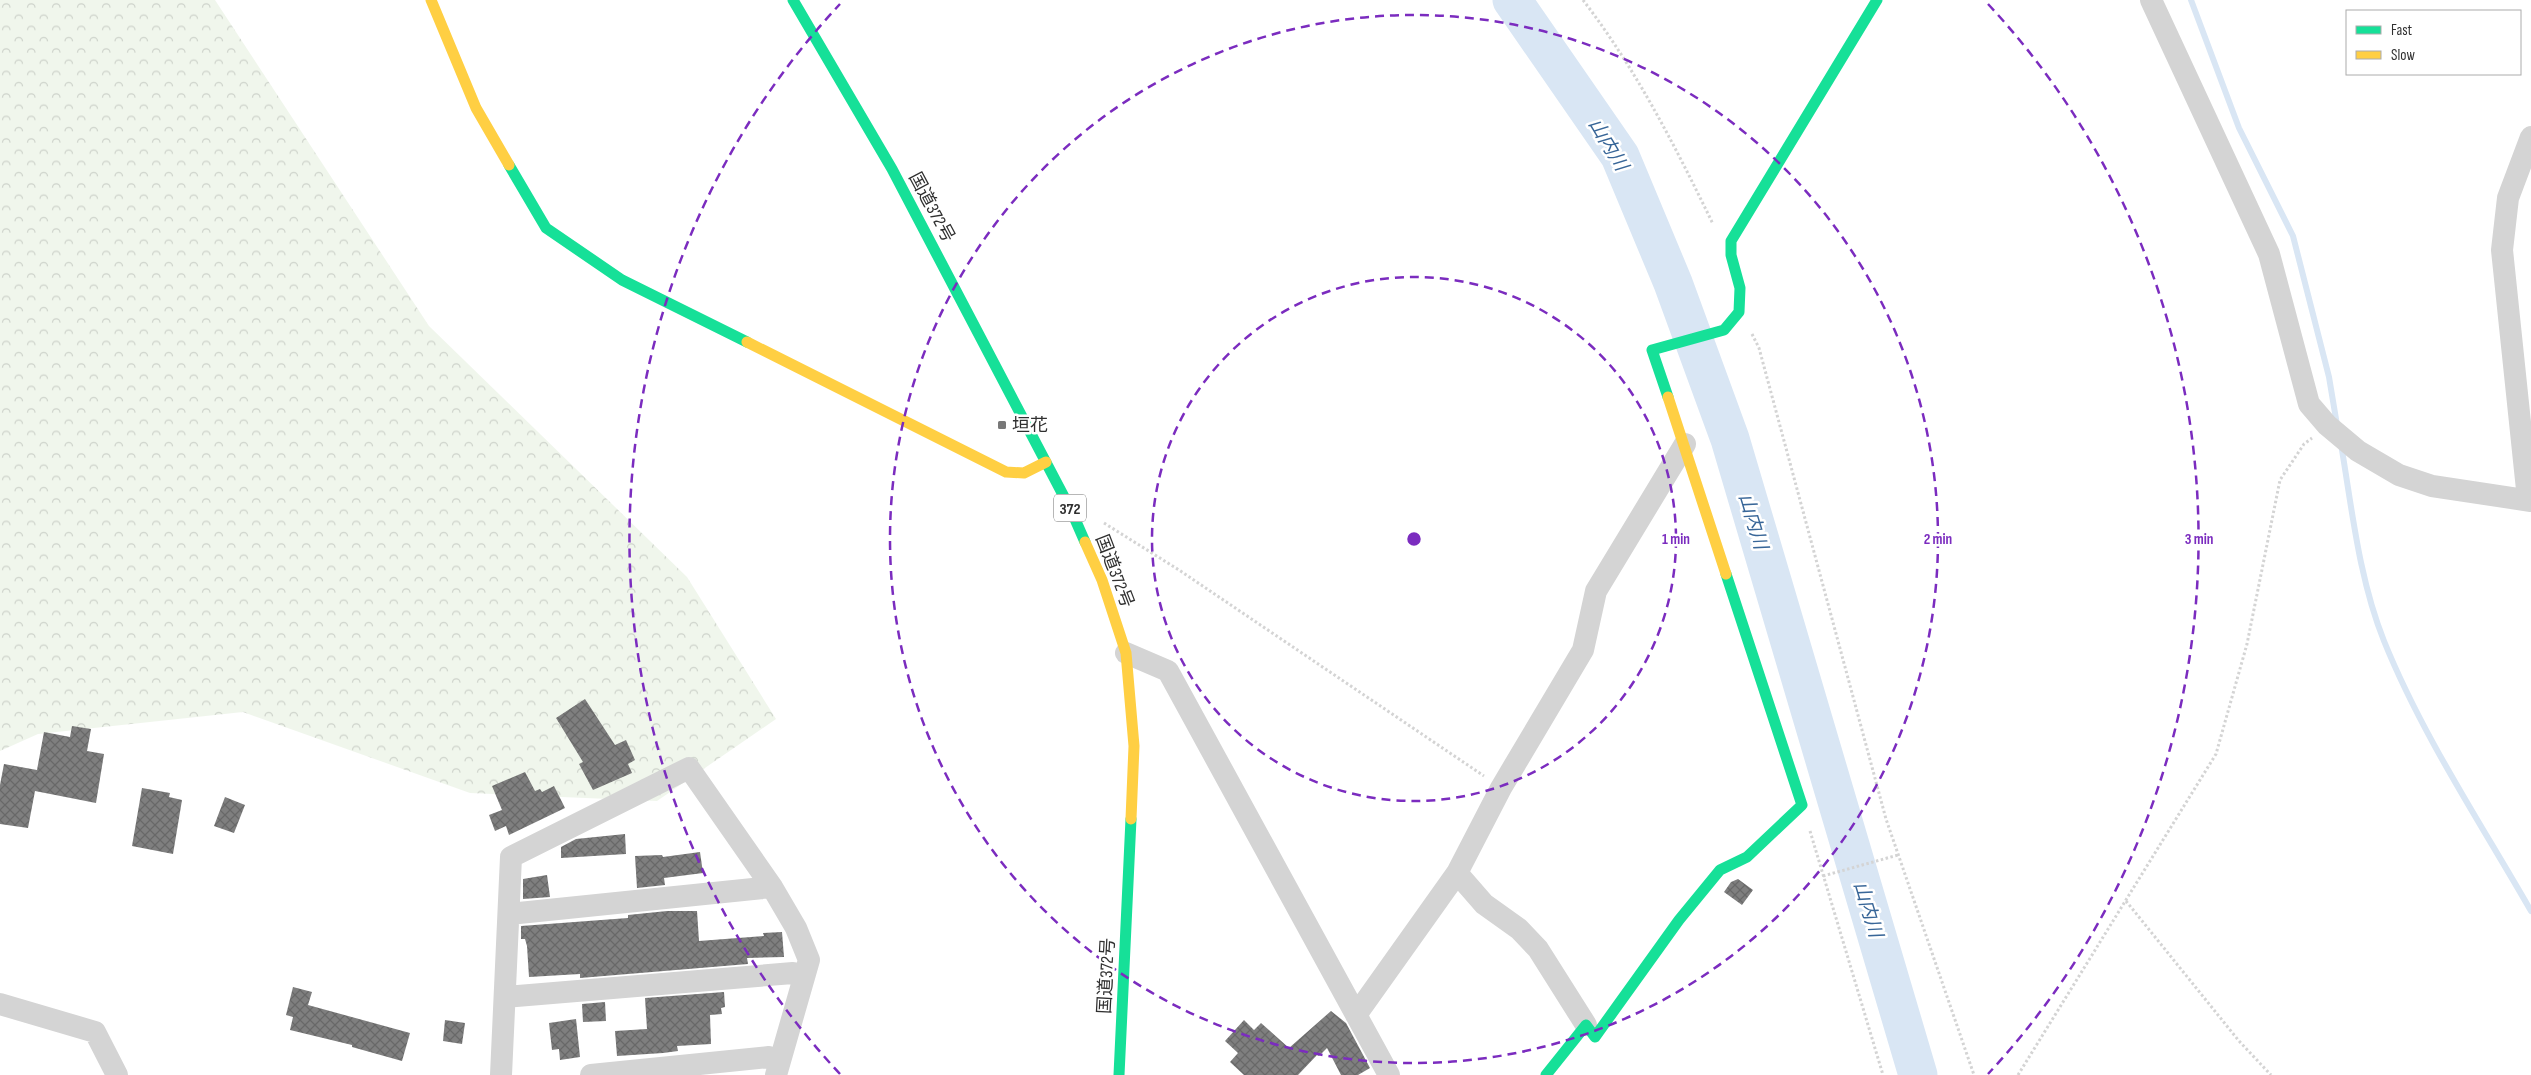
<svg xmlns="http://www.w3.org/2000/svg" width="2531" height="1075" font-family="'Sofia Sans Condensed','Noto Sans JP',sans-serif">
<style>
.forest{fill:url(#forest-crowns)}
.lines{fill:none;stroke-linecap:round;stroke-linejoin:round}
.stream{stroke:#d9e6f4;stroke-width:6}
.river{stroke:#d9e6f4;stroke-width:39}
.building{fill:url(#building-cross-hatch)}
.path{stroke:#d4d4d4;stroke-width:3;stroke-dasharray:2.5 2.5;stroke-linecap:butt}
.street{stroke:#d4d4d4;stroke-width:22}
.fast{stroke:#16e098;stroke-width:11}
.slow{stroke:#ffcf43;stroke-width:11}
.ring{fill:none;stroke:#7b2cbf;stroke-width:2.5;stroke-dasharray:9 6}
.poi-dot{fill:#787878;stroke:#fff;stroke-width:2}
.labels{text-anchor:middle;stroke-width:5;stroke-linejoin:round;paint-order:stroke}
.shield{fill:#fff;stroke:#6e6e6e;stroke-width:1}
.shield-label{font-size:16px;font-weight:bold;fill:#303030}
.street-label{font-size:18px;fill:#303030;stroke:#fff}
.poi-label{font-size:18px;fill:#303030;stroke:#fff;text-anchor:start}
.water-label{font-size:19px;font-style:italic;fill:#386698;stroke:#fff}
.centre{fill:#7b2cbf;stroke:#fff;stroke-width:2.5}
.ring-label{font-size:15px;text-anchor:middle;font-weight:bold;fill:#7b2cbf;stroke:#fff;stroke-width:5;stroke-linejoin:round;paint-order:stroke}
</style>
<defs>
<pattern id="forest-crowns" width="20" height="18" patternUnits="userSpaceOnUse" patternTransform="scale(1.25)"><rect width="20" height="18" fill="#f0f6ec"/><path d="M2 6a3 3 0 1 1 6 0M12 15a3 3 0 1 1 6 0" fill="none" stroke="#ced3cb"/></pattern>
<pattern id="building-cross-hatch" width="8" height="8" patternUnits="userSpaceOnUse" patternTransform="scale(1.25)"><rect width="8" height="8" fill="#7f7f7f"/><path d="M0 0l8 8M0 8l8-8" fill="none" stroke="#686868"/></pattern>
</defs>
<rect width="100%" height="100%" fill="#fff"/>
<path class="forest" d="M0,0H215L429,326L687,577L776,719L657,801L470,793L243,712L38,734L0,751Z"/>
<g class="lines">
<path class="stream" d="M2191,0L2239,128L2293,236L2329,377L2337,425
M2341,444C2352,509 2359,579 2384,641C2422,735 2480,822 2531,911"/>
<path class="river" d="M1512,0L1620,156L1673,283L1730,439L1918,1075"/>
</g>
<path class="building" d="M585,699L615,745L626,740L635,760L628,764L632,773L593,790L579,764L583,762L556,718Z
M72,726L91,729L87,751L104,754L96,803L35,791L28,828L0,824V785L4,764L37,770L44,732L70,737Z
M525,772L535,791L540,789L542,792L554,786L565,808L509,835L506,826L495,831L489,815L502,810L492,786Z
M142,788L170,793L169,797L182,800L173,854L132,846Z
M225,797L245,805L234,833L214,826Z
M625,834L626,854L561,858V847L576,839Z
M700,852L703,873L664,878L665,885L637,888L635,856L662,855L663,857Z
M547,875L550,897L523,899V879Z
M1738,879L1753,890L1742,905L1724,892L1731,882Z
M667,911H697L699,941L764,936L763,933L782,932L784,957L747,958L748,964L580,978V974L529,977L527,946L525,939H521V926L628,918V915Z
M293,987L312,992L308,1005L410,1033L402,1061L352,1047V1045L290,1030L293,1017L286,1015Z
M724,992L725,1007L721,1008L722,1014L710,1015L711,1044L677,1046L678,1051L663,1053L617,1056L615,1031L647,1029L645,998Z
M605,1002L606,1021L583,1022L582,1004Z
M1331,1011L1346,1023L1370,1068L1358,1075H1341L1327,1048L1319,1056L1317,1055L1298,1075H1244L1230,1062L1238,1053L1225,1041L1244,1020L1254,1030L1261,1023L1289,1048Z
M576,1019L580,1057L560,1060L559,1049L552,1050L549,1023Z
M445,1020L465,1023L462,1044L443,1041Z"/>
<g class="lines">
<path class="path" d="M1583,0C1636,69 1675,146 1713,224
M1752,334L1759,348L1886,819L1974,1075
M1104,523L1179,570L1484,776
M1810,831L1883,1075
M1823,876L1898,855
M2126,901L2239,1041L2271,1075
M2018,1075L2216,754L2247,644L2280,480L2304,444L2312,438"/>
<path class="street" d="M2151,0L2269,254L2309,404L2327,425L2358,451L2399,475L2432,486L2531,501
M2528,499L2502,250L2508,198L2531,137
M1126,653L1168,671L1389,1075
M1457,873L1484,904L1519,929L1538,949L1586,1025
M509,914L772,887
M505,997L793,973L804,975
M0,1004L95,1032L117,1075
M1356,1015L1457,873L1501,788L1583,650L1596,591L1685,444
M501,1075L511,857L689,768L772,887L796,928L809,960L776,1075
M591,1075L769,1057L780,1061"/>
<path class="fast" d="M793,0L892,169L1071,510L1085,542
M509,165L546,228L622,280L747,342
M1668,397L1652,350L1724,330L1739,312L1740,288L1731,255V241L1877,0
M1119,1075L1131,819
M1546,1075L1586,1025L1595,1037L1679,920L1720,870L1747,857L1802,805L1726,574"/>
<path class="slow" d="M431,0L476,108L509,165
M747,342L1006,472L1024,473L1046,462
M1668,397L1726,574
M1085,542L1102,580L1126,653L1134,746L1131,819"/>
</g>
<g class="ring">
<circle cx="1414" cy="539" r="262"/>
<circle cx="1414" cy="539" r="524"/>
<path d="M840 1074A785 785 0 0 1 840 4M1988 4A785 785 0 0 1 1988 1074"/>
</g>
<rect class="poi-dot" x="997" y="420" width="10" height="10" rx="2.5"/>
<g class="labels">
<rect class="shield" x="1054" y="494.5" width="32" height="27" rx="4"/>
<g class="shield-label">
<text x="1070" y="514">372</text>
</g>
<g class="street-label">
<text transform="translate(932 207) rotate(62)" y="6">国道372号</text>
<text transform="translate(1115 571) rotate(69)" y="6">国道372号</text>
<text transform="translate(1106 976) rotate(-87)" y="6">国道372号</text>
</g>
<g class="poi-label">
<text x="1012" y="431">垣花</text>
</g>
<g class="water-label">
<text transform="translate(1609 144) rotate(59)" y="7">山内川</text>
<text transform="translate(1754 521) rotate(73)" y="7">山内川</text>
<text transform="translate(1869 909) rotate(73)" y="7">山内川</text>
</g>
</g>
<circle cx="1414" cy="539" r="8" class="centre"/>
<g class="ring-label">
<text x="1676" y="544">1 min</text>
<text x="1938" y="544">2 min</text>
<text x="2199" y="544">3 min</text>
</g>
<rect x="2346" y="10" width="175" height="65" fill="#ffffff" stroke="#acacac"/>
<rect x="2356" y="26" width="25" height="8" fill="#16e098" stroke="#acacac"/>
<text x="2391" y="35" font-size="15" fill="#303030">Fast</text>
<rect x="2356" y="51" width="25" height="8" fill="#ffcf43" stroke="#acacac"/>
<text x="2391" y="60" font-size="15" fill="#303030">Slow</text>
</svg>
